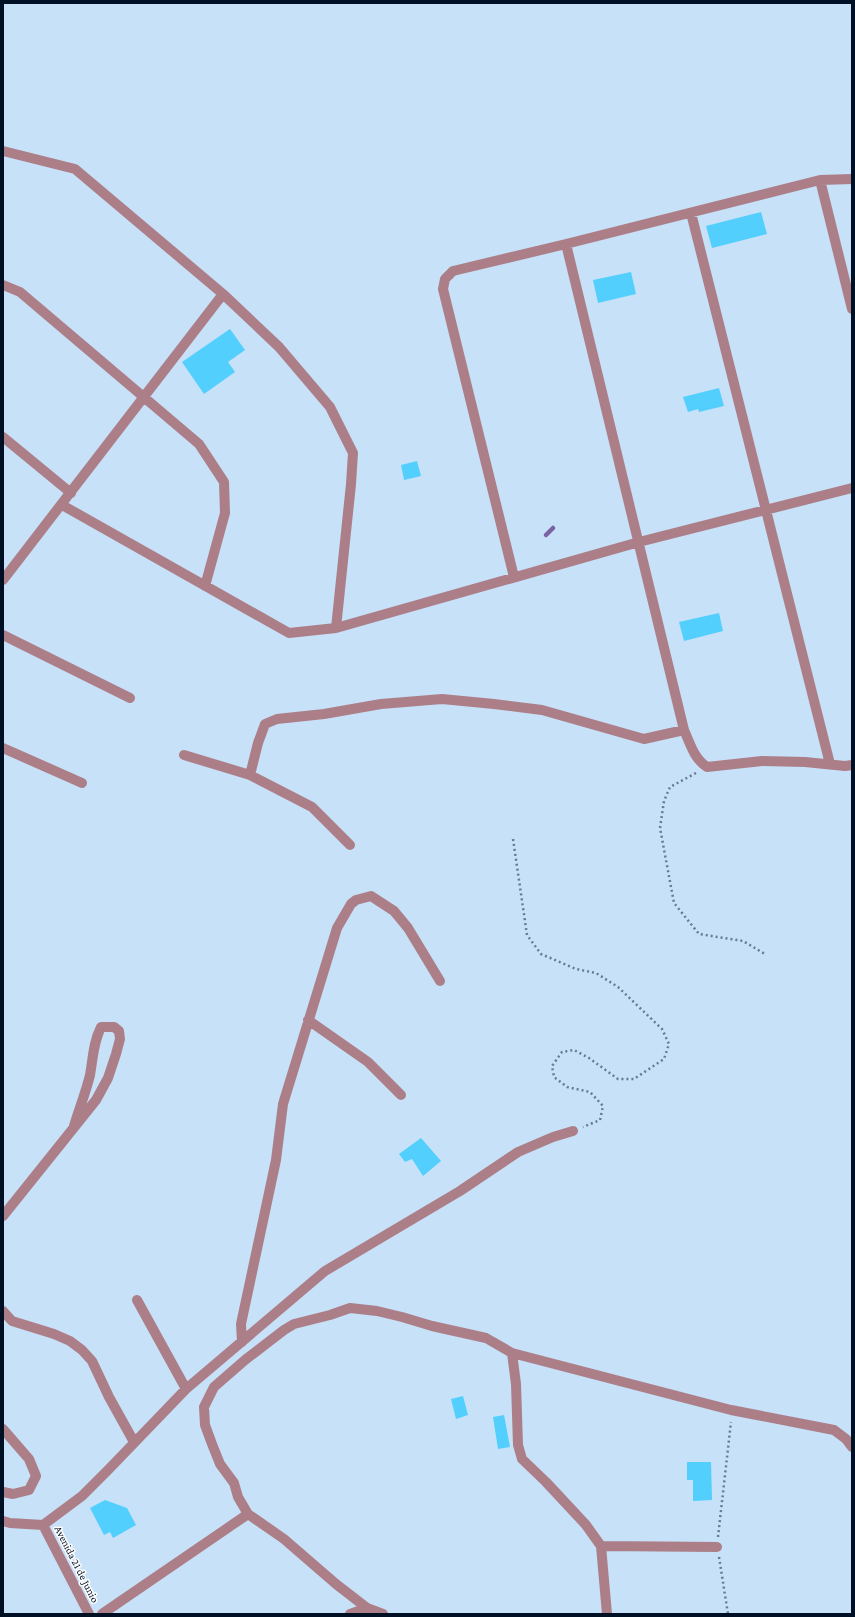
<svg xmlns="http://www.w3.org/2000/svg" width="855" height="1617" font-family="'Crimson Pro',serif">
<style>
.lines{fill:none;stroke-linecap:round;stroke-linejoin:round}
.stream{stroke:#7a63a3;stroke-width:4.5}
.building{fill:#52cffc}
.path{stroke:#667b91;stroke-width:2.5;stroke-dasharray:2 3;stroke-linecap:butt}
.minor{stroke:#ac7f88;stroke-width:10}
.labels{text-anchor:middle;stroke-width:3;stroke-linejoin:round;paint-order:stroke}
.street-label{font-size:11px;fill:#001024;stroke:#fefefe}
</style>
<rect width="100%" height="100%" fill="#c7e1f8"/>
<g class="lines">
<path class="stream" d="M546,535L553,528"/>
</g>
<path class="building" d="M761,212L767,234L712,248L706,226Z
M631,272L636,294L598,303L593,280Z
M230,329L245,350L228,362L235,372L204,394L182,362Z
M719,388L724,406L699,412L698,409L688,412L683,397Z
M417,461L421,476L404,480L401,465Z
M719,613L723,631L684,641L679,622Z
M421,1138L441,1161L423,1176L412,1159L405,1162L399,1154Z
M463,1396L468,1415L456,1419L451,1399Z
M504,1415L510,1447L498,1449L493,1417Z
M687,1462H711L712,1500L693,1501V1480H687Z
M105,1500L127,1508L136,1525L113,1538L110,1532L104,1535L90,1508Z"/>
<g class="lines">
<path class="path" d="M696,773L670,787L664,801L660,828L674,903L699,934L743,941L765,954
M513,839L527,935L541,954L576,969L596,973L618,987L662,1029L669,1044L664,1059L634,1079H618L589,1058L574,1050L562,1052L552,1066L554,1077L567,1087L590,1092L603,1106L600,1120L583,1127
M718,1537L731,1422
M719,1557L728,1614"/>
<path class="minor" d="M3,151L75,169L223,294L279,347L330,407L353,453L351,484L336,628
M820,180L852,309
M691,213L830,764
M566,244L684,730C690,743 694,759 707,767L762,761L805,762L845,766L852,765
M3,285L20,292L199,444L224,482L225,513L205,586
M3,437L71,493
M62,505L289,633L336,628L639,542L852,488
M514,577L443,289L445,279L453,271L566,244L820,180L852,179
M3,580L223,294
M3,635L130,698
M3,748L82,783
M184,755L250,775L312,807L350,845
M250,775L258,743L265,724L277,719L324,714L381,704L442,699L494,704L542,710L644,739L684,730
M308,1020L368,1062L401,1095
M3,1216L96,1100L108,1078L116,1054L120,1039L119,1031L114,1027H101C93,1043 93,1059 90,1075C86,1092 79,1109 74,1126
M137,1300L186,1389
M3,1311L12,1321L54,1334L70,1341L82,1350L92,1361L109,1397L134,1442
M242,1342L241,1324L276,1160L283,1104L337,928L351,904L356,900L371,896L394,911L408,928L440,981
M512,1353L516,1384L518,1445L522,1459L546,1482L586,1525L601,1546L607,1614
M3,1429L29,1459L36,1476L29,1490L13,1494L3,1492
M3,1521L10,1523L43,1525
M43,1525L82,1496L109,1469L186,1389L325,1271L460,1191L518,1152L553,1137L573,1131
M43,1525L89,1614
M601,1546L717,1547
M102,1614L248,1514
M350,1614L367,1608
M383,1614L367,1608L336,1584L284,1539L248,1514L238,1497L234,1483L220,1464L212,1444L205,1425L204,1407L214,1387L245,1360L284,1330L294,1324L330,1315L350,1308L377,1311L402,1317L432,1326L486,1338L512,1353L731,1410L834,1430L846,1439L852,1447"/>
</g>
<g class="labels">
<g class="street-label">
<text transform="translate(77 1564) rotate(63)" y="4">Avenida 21 de Junio</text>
</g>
</g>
<rect width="855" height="1617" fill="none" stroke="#001024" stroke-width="8"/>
</svg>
